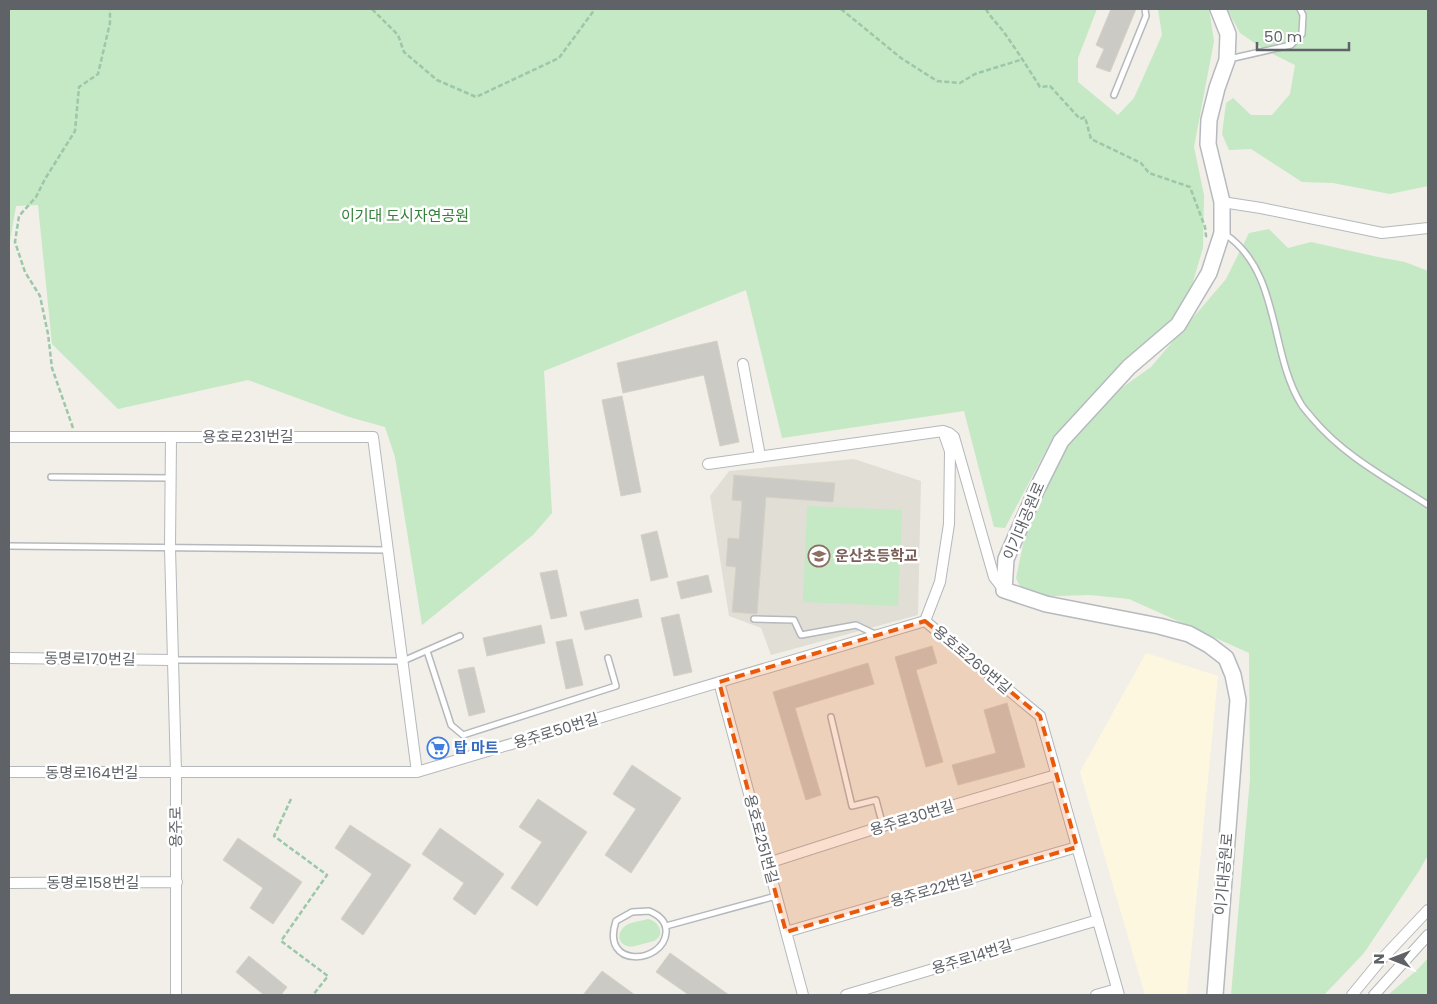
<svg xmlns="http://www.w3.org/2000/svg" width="1437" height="1004" font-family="Poppins,'Noto Sans KR',sans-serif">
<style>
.commercial{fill:#fef7e0}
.education{fill:#e1ded6}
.green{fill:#c5e8c5}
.building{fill:#cccac5;stroke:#d6d1c6}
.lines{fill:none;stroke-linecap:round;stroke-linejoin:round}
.lane-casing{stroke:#b5b8bc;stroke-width:8}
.street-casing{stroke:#b5b8bc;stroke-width:12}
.secondary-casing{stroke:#b6babf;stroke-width:18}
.path{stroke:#9cc7a9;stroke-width:2.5;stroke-dasharray:5 2.5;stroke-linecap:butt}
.lane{stroke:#fff;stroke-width:5}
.street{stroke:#fff;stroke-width:10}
.secondary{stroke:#fff;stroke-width:15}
.marked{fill:#e8590c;fill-opacity:0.2;stroke:#e8590c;stroke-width:4;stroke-dasharray:10 6;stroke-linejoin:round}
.labels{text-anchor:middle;stroke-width:5;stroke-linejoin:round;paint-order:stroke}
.park-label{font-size:15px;fill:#348238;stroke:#fff}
.street-label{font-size:15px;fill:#5f6368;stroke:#fff}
.education-label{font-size:15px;font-weight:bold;fill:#785e54;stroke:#fff;text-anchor:start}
.shop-label{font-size:15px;font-weight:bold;fill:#366cbe;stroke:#fff;text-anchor:start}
</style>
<rect width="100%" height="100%" fill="#f1efe8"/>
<path class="commercial" d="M1146,653L1218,676L1187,995H1145L1080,772Z"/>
<path class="education" d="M854,459L921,481L918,615L771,655L761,628L729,616L710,496L729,471Z"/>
<path class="green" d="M9,9H1097L1078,58V82L1118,115L1134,98L1162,35L1158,9H1209L1214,41L1194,147L1204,195L1203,248L1189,295L1173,322L1102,388L1053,437L1005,528L994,527L964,411L782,438L746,290L544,371L552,513L533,535L422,625L395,457L385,427L349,417L248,380L118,409L52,344L38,205L16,206L9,247Z
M1227,9H1428V186L1390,194L1333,183L1302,182L1251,149L1229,150L1222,134L1226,103L1233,98L1251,115H1272L1290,94L1295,65L1265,50L1240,33Z
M1269,229L1288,248L1311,242L1378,257L1405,262L1428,271V855L1419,871L1364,953L1324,995H1231L1250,779L1249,653L1129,599L1090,595L1025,597L1016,578L1024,540L1068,441L1120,389L1151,367L1226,279L1249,233Z
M807,506L902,510L898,606L803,602Z
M648,919C659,921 666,935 654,941C648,943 641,944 635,946C623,949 614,938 623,928C628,922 641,921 648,919Z
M1428,958V995H1388L1418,969Z"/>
<path class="building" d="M1111,9H1136L1110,72L1096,67L1104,49L1096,45Z
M717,341L739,442L720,446L704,375L623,393L617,363Z
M622,396L641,492L621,496L602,400Z
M734,475L835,483L833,502L766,497L757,614L732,612L736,567L726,566L728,538L739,539L742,501L732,500Z
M657,531L668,577L651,581L641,535Z
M557,570L567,616L551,619L540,573Z
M708,575L712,592L681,599L677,582Z
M638,599L642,617L585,630L580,612Z
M679,614L692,672L674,676L661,618Z
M541,625L545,643L487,656L483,638Z
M572,639L583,685L566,689L556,642Z
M932,646L937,663L916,670L943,762L926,767L895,657Z
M868,663L874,684L795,708L821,795L806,800L773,692Z
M474,667L485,712L469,716L458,670Z
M1007,703L1025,767L958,785L952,765L996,753L984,710Z
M632,765L681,798L631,873L605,855L636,809L613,794Z
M538,799L587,832L537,906L511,888L542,842L519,827Z
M350,825L411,865L363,935L341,919L372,874L335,848Z
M440,828L504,874L475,915L453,899L464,883L422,854Z
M238,838L302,882L273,924L250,908L263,888L223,860Z
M670,953L729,995H689L656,972Z
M249,956L287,987L281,995H264L236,972Z
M602,971L635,995H583Z"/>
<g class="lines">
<g class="lane-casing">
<path id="lane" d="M1229,59L1291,45L1302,34L1303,15L1300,9
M1114,95L1146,16L1145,9
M1225,234C1281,272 1269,352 1301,404C1304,409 1309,414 1313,419C1344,456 1388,479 1428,505
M51,477L170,478
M9,546L388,550
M754,619L794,620L801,635L856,625L877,635
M427,651L451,725L463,735L616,686L608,658
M172,660L403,661L460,636
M831,717L852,806L876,800L883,826
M649,911C659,915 667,921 666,933C663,964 600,969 616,921L632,912Z
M666,926L776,896"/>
</g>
<g class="street-casing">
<path id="street" d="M1222,202L1261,208L1382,233L1428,228
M743,364L760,456
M943,431L949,433L954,437L994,577L1004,590
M9,437H373L417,772
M171,437L170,548L176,773V995
M708,464L943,431L950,451L949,524L940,582L925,621
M925,621L1040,716L1119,995
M9,658L172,660
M719,682L803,995
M9,772H417L925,621
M768,863L883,826L1056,775
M9,883L177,882
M786,932L1077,847
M846,995L1098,920
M1096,995L1117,989
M1352,995L1380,961L1428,910
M1374,995L1428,935"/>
</g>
<g class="secondary-casing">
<path id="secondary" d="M1215,995L1238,700L1233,675L1226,658L1209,645L1189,634L1159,626L1046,604L1004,590L1006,559L1036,491L1061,441L1129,367L1178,325L1209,273L1222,233V202L1208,144L1209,120L1217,88L1227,60L1228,34L1218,9"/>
</g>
<path class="path" d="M372,9L398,35L404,52L437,80L476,97L559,58L595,9
M841,9L901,58L937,81L960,83L975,74L1020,60H1023
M986,9C990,17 997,23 1003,31C1016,49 1028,68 1040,87L1050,86L1080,119L1085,117L1091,139L1141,163L1149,173L1190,187L1205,227L1206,236L1208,237
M73,428L52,368L48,334L40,296L25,272L15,242L19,216L36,197L45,179L75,131L79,87L98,74L110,23V9
M291,799L274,836L327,875L281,941L328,976L313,995"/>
<use href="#lane" class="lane"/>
<use href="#street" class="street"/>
<use href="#secondary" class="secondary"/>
</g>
<path class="marked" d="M925,621L1040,716L1077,847L786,932L719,682Z"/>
<defs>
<g id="school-ring" transform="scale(1.125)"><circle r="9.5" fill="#fff" stroke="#8d6e63" stroke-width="1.5"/><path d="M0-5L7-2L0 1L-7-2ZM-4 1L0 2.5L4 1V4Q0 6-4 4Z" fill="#8d6e63"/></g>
<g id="supermarket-ring" transform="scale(1.125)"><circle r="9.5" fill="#fff" stroke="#3f7fe0" stroke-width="1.5"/><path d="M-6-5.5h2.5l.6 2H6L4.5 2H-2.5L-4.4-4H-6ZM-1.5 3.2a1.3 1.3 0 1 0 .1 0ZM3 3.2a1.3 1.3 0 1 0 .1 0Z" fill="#3f7fe0"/></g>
</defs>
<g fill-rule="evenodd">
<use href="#school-ring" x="819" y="556"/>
<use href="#supermarket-ring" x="438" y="748"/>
</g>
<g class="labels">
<g class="park-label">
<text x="405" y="221">이기대 도시자연공원</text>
</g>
<g class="street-label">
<text x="248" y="442">용호로231번길</text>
<text transform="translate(1024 521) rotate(-67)" y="5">이기대공원로</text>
<text transform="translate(90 659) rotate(1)" y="5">동명로170번길</text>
<text transform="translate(972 660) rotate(40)" y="5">용호로269번길</text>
<text transform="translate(556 731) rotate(-17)" y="5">용주로50번길</text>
<text x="92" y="778">동명로164번길</text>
<text transform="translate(912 818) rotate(-17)" y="5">용주로30번길</text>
<text transform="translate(176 827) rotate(-91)" y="5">용주로</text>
<text transform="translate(761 839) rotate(75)" y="5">용호로251번길</text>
<text transform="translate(1224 874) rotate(-85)" y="5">이기대공원로</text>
<text x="93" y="888">동명로158번길</text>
<text transform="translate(932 890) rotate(-16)" y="5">용주로22번길</text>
<text transform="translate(972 957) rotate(-17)" y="5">용주로14번길</text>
</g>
<g class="education-label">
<text x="835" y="561">운산초등학교</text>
</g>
<g class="shop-label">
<text x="454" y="753">탑 마트</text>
</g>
</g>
<rect width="1437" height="1004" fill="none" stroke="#5f6368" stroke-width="20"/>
<g transform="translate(1392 959) rotate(270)" stroke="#ffffff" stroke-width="4" paint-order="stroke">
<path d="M0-4L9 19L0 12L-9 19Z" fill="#5f6368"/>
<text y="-8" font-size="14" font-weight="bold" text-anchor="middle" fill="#5f6368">N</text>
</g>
<path d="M1257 42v8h92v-8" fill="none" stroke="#5f6368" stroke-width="2.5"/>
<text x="1264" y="42" font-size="15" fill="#5f6368" stroke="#ffffff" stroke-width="4" paint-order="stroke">50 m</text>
</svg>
